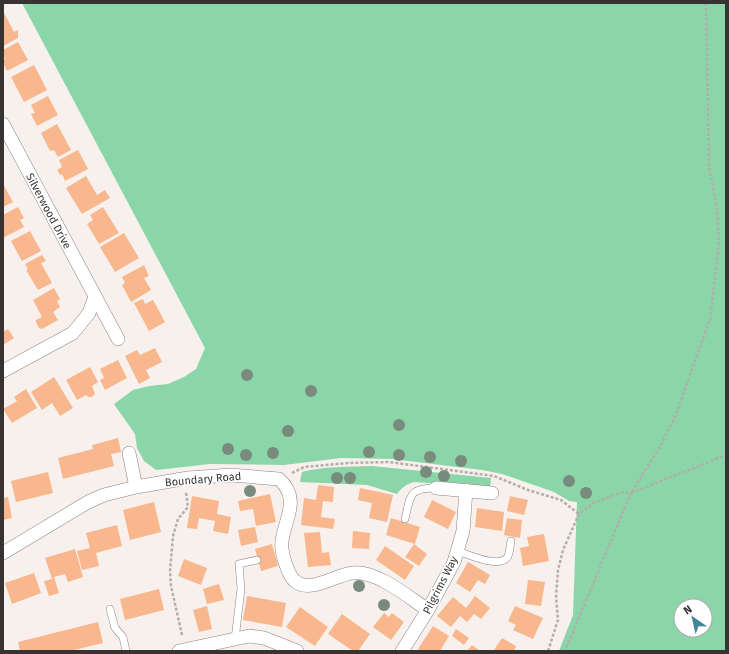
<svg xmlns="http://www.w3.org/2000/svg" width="729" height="654" font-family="'Fira Sans',sans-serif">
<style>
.green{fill:#8ad6a8;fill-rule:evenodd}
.building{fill:#f8b78d}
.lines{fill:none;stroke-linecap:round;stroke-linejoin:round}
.service-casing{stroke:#8a8481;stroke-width:8}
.minor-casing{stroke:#8a8481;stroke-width:14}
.path{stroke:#b4aeab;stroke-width:2.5;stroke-dasharray:3 2;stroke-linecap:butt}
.service{stroke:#fff;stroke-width:7}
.minor{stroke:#fff;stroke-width:13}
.tree{fill:#788b7d}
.labels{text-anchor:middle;stroke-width:3;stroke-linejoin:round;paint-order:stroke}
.street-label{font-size:11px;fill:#363332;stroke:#fff}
</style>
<rect width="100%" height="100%" fill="#f7f0ec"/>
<path class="green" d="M22,3H726V651H559L573,615L577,502L569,501L554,492L502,474L482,470L392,459L341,458L284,465L210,464L156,470L144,461L137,448L135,434L114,404L133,390L149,386L168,384L184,377L196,369L205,348ZM681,606H705V630H681Z
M372,466L491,478L490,487L414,482C407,484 402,487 397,494L367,485L300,482L302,472C324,466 348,467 372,466Z"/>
<path class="building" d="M3,11L14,32L18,30V38L3,46Z
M18,42L28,60L7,71L3,63V60L5,59L3,54V50Z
M34,65L47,90L24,102L11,77Z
M48,96L58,115L37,126L31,114L35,113L31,105Z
M57,124L71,150L58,157L54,150L50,151L41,133Z
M78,150L88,169L65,181L62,174L60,175L57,170L62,167L59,160Z
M86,176L97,195L105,190L110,198L82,214L66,188Z
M3,184L13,202L3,207Z
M18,207L24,218L20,220L24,227L3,238V215Z
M103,207L119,233L99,244L87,224L93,220L90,215Z
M30,231L41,251L22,261L11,241Z
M124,233L139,258L115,272L100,247Z
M42,255L46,261L41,263L52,283L38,290L26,270L28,269L25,264Z
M144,265L149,276L144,278L151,290L131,302L122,285L125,283L122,277Z
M54,288L60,299L57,301L60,307L53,312L58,320L42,329L39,328L36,322V320L42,317L33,300Z
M143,299L145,304L153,300L165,322L149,331L134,303Z
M8,329L14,338L3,345V332Z
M155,348L162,362L146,370L150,378L139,384L125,356L137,350L140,355Z
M118,360L127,378L105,390L100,380L104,378L100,369Z
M90,367L98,382L92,386L95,394L92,397H88L86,395L77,400L66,380Z
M54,377L73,408L60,416L52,403L42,410L31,392Z
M26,389L37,408L12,423L3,409L17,401L14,397Z
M118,438L121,452L111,454L114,466L63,479L58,458L93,449L92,445Z
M48,472L53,493L16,502L11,481Z
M318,485L334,487L333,502L323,501L321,517L335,519L333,529L301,525L304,498L316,500Z
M360,488L393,495L387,522L369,518L372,503L358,500Z
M270,494L276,522L256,526L253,509L240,511L238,501Z
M192,496L219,501L217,514L231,517L228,534L213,531L215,521L199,518L197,529L187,528Z
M510,496L528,500L524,515L507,511Z
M8,497L12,518L3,520V498Z
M432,500L456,512L448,529L424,517Z
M154,502L161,532L130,540L123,510Z
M477,508L504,512L502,531L475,527Z
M391,518L420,527L415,544L386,535Z
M507,518L522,520L520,538L504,535Z
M117,525L122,546L96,553L99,566L82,570L77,551L90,548L86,533Z
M255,527L258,542L241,546L238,530Z
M353,531L370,533L369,549L352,548Z
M320,532L322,553L329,552L331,565L308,567L304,533Z
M544,534L549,561L523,566L520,548L529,546L527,537Z
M272,544L278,566L261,571L255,549Z
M414,544L427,554L419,566L405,557Z
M385,546L414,566L405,580L376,560Z
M75,549L83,577L68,582L65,574L54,577L59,593L49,596L44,581L52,579L45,558Z
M184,559L207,568L201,585L178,576Z
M468,562L490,575L485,584L478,580L470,592L456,583Z
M34,573L41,593L12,604L5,583Z
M528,580L545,582L541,606L525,604Z
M219,584L224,600L207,604L203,589Z
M159,589L164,610L125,620L120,599Z
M247,596L286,603L282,627L243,620Z
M475,596L490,608L481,619L474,614L467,622L460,616L451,627L437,616L453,597L466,608Z
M207,606L212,629L199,632L193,610Z
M515,606L543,618L533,639L513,630L516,625L508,621Z
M300,607L328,627L315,646L286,627Z
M384,613L389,617L392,613L404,622L391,640L373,627Z
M342,614L370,634L358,651H353L328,634Z
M98,622L103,643L70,651H20L18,642Z
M433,626L449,636L440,651H420L418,649Z
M456,629L469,638L464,645L452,636Z
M502,638L516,646L514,651L494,650Z
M472,645L480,651H467Z"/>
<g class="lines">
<g class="service-casing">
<path id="service" d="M405,519C411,495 408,488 436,488
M457,551C468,554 501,570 508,556C510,552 510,545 511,541
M110,609L115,628L123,637L126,651
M235,639L241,589L239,564L257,560"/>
</g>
<g class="minor-casing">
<path id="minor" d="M3,124L118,339
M3,371L73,333L89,313L95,297
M129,453L136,487
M436,488L492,493
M3,553L88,502L104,495L136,487L188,478L231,475L279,479C301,499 285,518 282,541C281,549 283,557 286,565C288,570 290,577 295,581C310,594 335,575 352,573C377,570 408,597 428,610
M179,651L249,636L264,638L297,651
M402,651L428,610L454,562L463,531L466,490"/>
</g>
<path class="path" d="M706,3L709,167L717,208L719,243L710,319L675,417L661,445L631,493L726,455
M292,473L304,467L348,463L389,462L494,476L528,490L561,500L579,514
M182,635L171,586L170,571L173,536L178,519L188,507L186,492
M548,651L558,620L556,597L558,570L563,550L579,514L593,503L623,492L631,493L565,651"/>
<use href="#service" class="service"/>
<use href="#minor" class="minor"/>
</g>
<g class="tree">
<circle cx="247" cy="375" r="6"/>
<circle cx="311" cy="391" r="6"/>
<circle cx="399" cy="425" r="6"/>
<circle cx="288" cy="431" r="6"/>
<circle cx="228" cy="449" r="6"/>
<circle cx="369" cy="452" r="6"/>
<circle cx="273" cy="453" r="6"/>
<circle cx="246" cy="455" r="6"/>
<circle cx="399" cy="455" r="6"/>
<circle cx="430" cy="457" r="6"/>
<circle cx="461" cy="461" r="6"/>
<circle cx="426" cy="472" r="6"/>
<circle cx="444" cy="476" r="6"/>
<circle cx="337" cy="478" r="6"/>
<circle cx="350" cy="478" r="6"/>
<circle cx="569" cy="481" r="6"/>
<circle cx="250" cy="491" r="6"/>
<circle cx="586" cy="493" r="6"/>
<circle cx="359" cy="586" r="6"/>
<circle cx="384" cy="605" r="6"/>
</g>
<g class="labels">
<g class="street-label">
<text transform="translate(49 211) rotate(62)" y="4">Silverwood Drive</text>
<text transform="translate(203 479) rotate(-5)" y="4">Boundary Road</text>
<text transform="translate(440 585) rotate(-63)" y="4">Pilgrims Way</text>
</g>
</g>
<rect width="729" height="654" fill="none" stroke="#363332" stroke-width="8"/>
<g transform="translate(693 618) rotate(326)"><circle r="19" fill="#ffffff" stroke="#afadad"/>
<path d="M0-3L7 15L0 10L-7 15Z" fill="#448498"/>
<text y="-6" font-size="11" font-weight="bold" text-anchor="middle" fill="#363332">N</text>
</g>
</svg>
